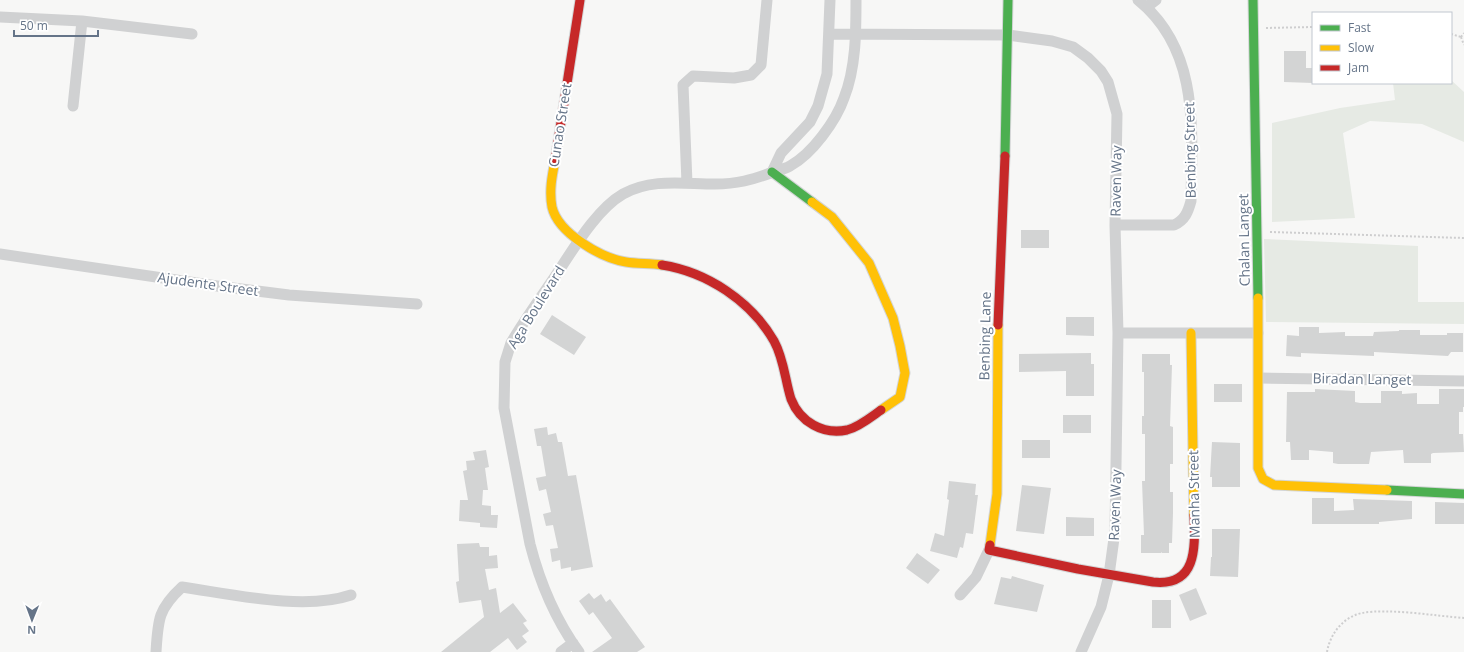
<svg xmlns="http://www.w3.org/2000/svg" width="1464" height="652" font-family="'Open Sans',sans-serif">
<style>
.green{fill:#e6eae4}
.building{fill:#d3d4d4}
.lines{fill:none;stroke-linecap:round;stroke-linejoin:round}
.fast-casing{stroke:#d3d5d6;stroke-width:11}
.slow-casing{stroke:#d3d5d6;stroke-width:11}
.jam-casing{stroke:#d3d5d6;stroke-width:11}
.path{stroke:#cececf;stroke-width:2;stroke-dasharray:2 2;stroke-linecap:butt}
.street{stroke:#d0d1d2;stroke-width:11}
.fast{stroke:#4caf50;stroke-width:9}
.slow{stroke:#ffc107;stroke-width:9}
.jam{stroke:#c62828;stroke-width:9}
.labels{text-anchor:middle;stroke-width:4;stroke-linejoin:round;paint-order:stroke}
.street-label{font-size:14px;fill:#657488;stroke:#fff}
</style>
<rect width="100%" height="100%" fill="#f7f7f6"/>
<path class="green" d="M1451,80L1464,92V142L1422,124L1370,121L1343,133L1355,218L1272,222V123L1340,108L1395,100L1393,83H1451Z
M1264,239L1418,246V302H1464V324L1266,322Z"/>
<path class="building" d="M1284,51H1306V68H1313V83L1284,82Z
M1021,230H1049V248H1021Z
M552,315L586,337L574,355L540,334Z
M1066,317H1094V336L1066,335Z
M1299,327H1319V333L1345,332V336H1373L1374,332L1399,331V330H1420V335H1447V333H1463V352H1451L1448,356L1374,352V356L1301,353V357L1286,356L1287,335L1299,336Z
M1091,353V364H1094V396H1066V371L1019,372V354Z
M1142,354H1170V365H1172L1170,426L1173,427V464H1170V492H1173V513L1172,543H1169V553H1162L1161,552V553H1141V535H1144L1142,481H1145V434H1142V416H1144V372H1142Z
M1214,384H1242V402H1214Z
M1315,389L1355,391V402L1360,403H1381V391H1402V394L1417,393V404H1439V389H1464V407H1463V412H1459V434H1463L1464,452L1433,453L1431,454V463H1404L1403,450L1371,452L1369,464H1338L1333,463V452L1309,450V460H1291L1290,442H1286L1287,392H1315Z
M1063,415H1091V433H1063Z
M547,427L548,435L556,433L558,442H562L568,476L576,475L593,567L571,571V567L561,569L560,560L552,562L550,549L558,548L553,525L546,526L543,514L551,512L546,489L539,491L536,478L546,476L541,446H537L534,429Z
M1022,440H1050V458H1022Z
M1212,442L1240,443V487H1212V477H1210Z
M486,450L489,467L485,468L488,490H483L482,505L491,506V515H498L497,528L480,527V523L459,521L460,500H468L463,471L467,470L466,461L475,460L473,452Z
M949,481L976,484L975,495H978L973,534L966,533L963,548L960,547L957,558L930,551L935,533L944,536L949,500L947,499Z
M1022,485L1051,488L1044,534L1016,531Z
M1312,498H1334V511L1354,510L1353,499L1412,501V519L1379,522V524H1312Z
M1435,502L1464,503V524H1435Z
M1066,517L1094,518V536H1066Z
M1212,529H1240L1238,577L1210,576L1211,557H1212Z
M479,543L480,547H489V556L497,555L498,568L485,569L489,590L496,588L500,613L513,603L527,621L523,623L529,631L522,636L527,642L517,650L508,638L490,652H441L484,617L481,600L459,603L456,582L459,581L457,544Z
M917,553L940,570L928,584L906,568Z
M1012,576L1044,585L1037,612L994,604L1001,577L1011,579Z
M1196,588L1207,614L1190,621L1179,595Z
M589,593L594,599L601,594L606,602L610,599L645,647L637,652H592L612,638L593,612L589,615L579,601Z
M1152,600H1171V628H1152Z"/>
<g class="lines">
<g class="fast-casing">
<path id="fast" d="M1253,0L1258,298
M1005,156L1008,0
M772,172L812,202
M1387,490L1464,494"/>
</g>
<g class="slow-casing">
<path id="slow" d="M555,161C552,176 549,191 552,207C558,233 601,258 626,262C638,264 650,263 662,265
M812,202L832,217L869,263L893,318L900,346L905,373L900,397L881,410
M1258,298V468L1263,479L1274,485L1387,490
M1191,333L1194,515
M990,545L997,494L998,325"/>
</g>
<g class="jam-casing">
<path id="jam" d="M555,161L580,0
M662,265C707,272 751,301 774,341C784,359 785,380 791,399C800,422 823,435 847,430C859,427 871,417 881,410
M998,325L1005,156
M990,545L989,550L1078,569L1153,582C1198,587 1195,546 1194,515"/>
</g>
<path class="path" d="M1266,28L1313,27
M1451,34L1461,37
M1461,37L1464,45
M1461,37L1464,33
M1270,232L1464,238
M1327,652C1330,634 1343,617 1362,613C1389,608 1436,616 1464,618"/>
<path class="street" d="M1147,7L1156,0
M0,17L82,21L192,34
M829,34L1008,35L1052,41L1073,47L1088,58L1101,71L1108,82L1117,114L1115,225L1118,333L1115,531L1109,575L1101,607L1081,652
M73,106L82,21
M772,172L781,153L810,122L818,106L827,74L830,0
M687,183L683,85L693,76L734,78L751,75L761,65L767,0
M1115,225H1174C1185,220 1188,212 1191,201C1192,130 1200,50 1138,0
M0,254L217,286L289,295L417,304
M1118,333H1258
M1260,378L1464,381
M960,595L976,577L989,550
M156,652C158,620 158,609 182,587C231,594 304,611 351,595
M561,652L573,643
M579,652C555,619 540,583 530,544L504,408L505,362L511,343C525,319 542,296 558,272C574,248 597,209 623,194C652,178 683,184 715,184C737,184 752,180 773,172C779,170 785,169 790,166C812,154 836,121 844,98C856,68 856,32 856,0"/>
<use href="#fast" class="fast"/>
<use href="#slow" class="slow"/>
<use href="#jam" class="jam"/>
</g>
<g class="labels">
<g class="street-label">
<text transform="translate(560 125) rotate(-81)" y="5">Cunao Street</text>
<text transform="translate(1190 150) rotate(-91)" y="5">Benbing Street</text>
<text transform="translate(1116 181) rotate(-89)" y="5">Raven Way</text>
<text transform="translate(1244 240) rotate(-91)" y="5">Chalan Langet</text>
<text transform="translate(208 284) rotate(8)" y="5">Ajudente Street</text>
<text transform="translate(536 307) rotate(-58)" y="5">Aga Boulevard</text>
<text transform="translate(985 336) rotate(-89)" y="5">Benbing Lane</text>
<text transform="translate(1362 379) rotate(1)" y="5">Biradan Langet</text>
<text transform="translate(1194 494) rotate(-91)" y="5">Manha Street</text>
<text transform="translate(1115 505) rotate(-88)" y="5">Raven Way</text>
</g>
</g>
<rect x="1312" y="12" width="140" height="72" fill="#ffffff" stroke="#c1c7cf"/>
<rect x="1320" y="25" width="20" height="6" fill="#4caf50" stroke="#c1c7cf"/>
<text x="1348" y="32" font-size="12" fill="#657488">Fast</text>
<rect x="1320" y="45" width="20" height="6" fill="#ffc107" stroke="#c1c7cf"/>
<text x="1348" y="52" font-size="12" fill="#657488">Slow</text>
<rect x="1320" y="65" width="20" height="6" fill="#c62828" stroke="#c1c7cf"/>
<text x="1348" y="72" font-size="12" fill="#657488">Jam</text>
<g transform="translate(32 620) rotate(181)" stroke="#ffffff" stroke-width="3" paint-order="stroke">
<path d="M0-3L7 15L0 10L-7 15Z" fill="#657488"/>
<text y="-6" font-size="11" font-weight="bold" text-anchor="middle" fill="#657488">N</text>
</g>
<path d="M14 30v6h84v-6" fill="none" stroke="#657488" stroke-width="2"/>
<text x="20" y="30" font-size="12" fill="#657488" stroke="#ffffff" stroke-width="3" paint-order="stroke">50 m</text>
</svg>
